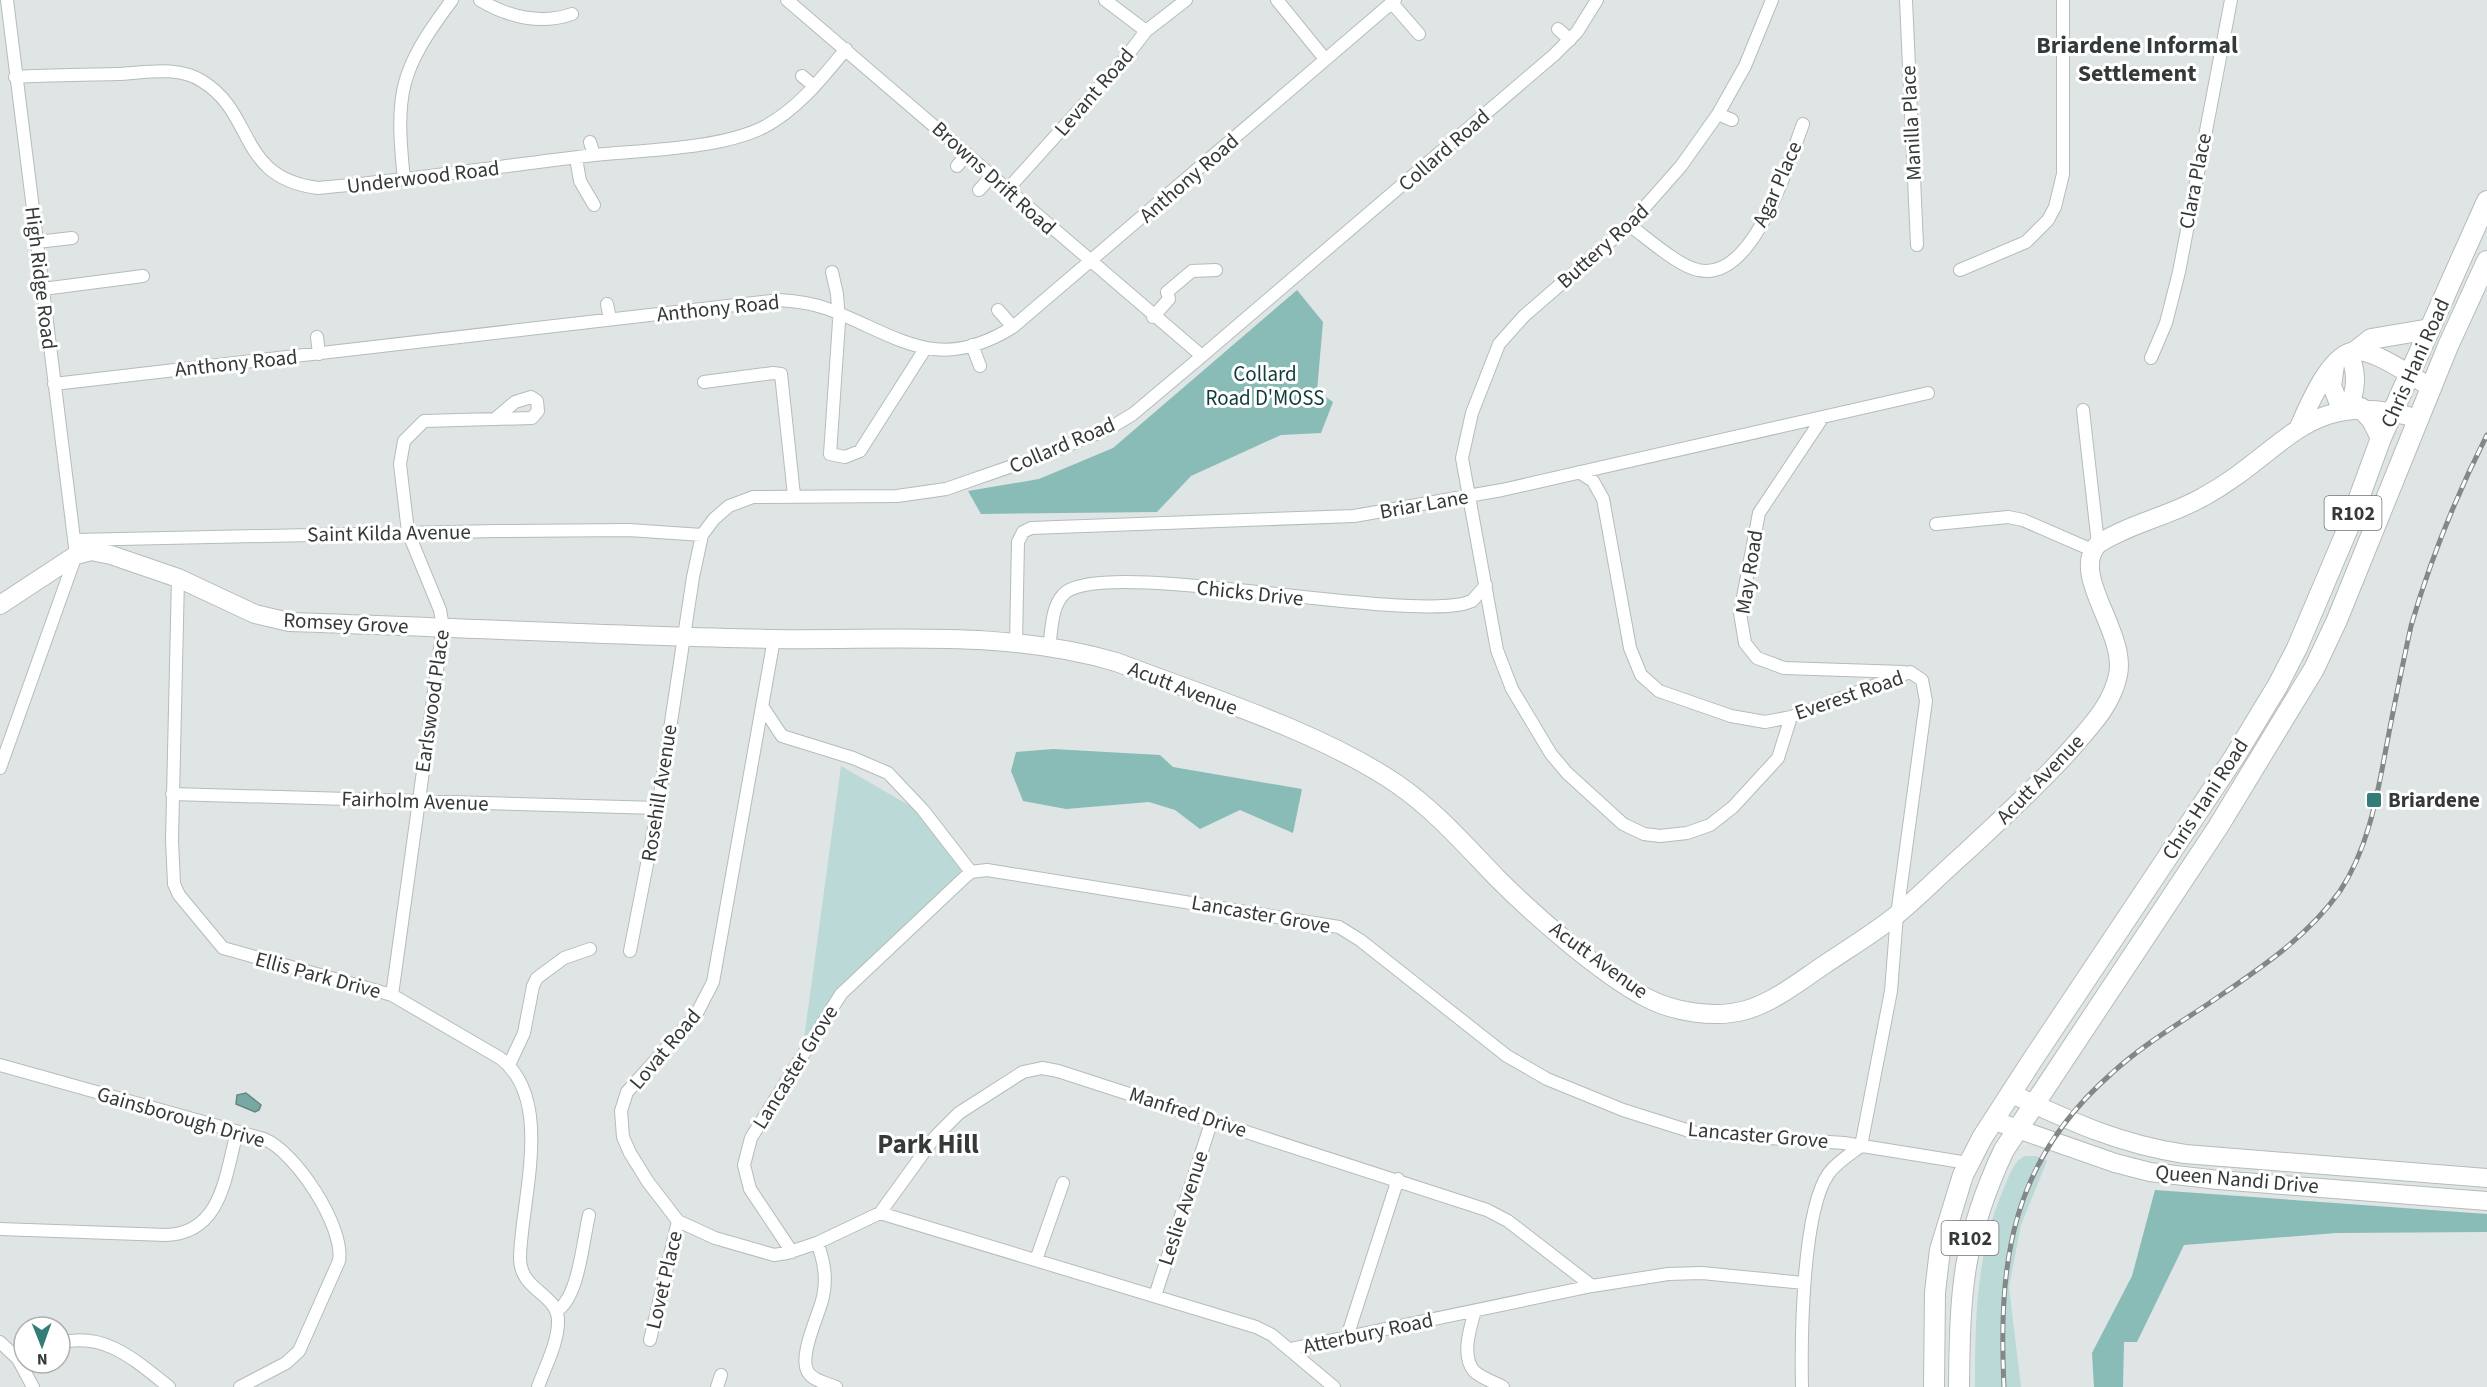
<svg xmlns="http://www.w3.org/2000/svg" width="2487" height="1387" font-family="'Source Sans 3',sans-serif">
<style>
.green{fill:#bbdad7}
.forest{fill:#89bbb7}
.water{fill:#77a8a4;stroke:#648784;stroke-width:1.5}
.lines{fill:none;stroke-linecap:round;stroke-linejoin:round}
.street-casing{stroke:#b5bcbb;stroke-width:14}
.secondary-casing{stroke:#b5bcbb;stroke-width:20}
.primary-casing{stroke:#b5bcbb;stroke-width:22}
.street{stroke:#fff;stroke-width:12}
.secondary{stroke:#fff;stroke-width:18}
.primary{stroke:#fff;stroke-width:20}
.rail-casing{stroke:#828787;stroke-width:5}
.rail{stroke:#fff;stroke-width:3;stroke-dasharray:9;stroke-linecap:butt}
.poi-dot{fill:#347c78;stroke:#fff;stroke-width:2}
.labels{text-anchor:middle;stroke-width:6;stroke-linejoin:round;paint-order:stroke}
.shield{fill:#fff;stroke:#727474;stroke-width:1.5}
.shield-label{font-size:20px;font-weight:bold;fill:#363939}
.street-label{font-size:21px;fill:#363939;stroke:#fff}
.park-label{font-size:21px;fill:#0e3d3b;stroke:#fff}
.poi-label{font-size:21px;font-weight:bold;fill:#363939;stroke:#fff;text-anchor:start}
.quarter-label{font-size:24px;font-weight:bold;fill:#343a3a;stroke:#fff}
.district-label{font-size:27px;font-weight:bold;fill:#343a3a;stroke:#fff}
</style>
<rect width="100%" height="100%" fill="#dee5e4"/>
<path class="green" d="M841,766L912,807L963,870L846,982L804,1039Z
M2025,1156H2036L2047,1161L2021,1225L2009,1287L2021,1387H1975C1975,1319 1976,1254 2003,1190C2009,1178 2012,1162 2025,1156Z"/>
<path class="forest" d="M1297,290L1323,322L1317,391L1333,402L1321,433L1281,435L1191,476L1157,512L981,514L968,491L1039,479L1113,448Z
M1053,749L1160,755L1173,767L1302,789L1293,833L1240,810L1200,829L1175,810L1149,802L1066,809L1023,801L1011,771L1016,752Z
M2155,1190L2487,1214V1232L2336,1233L2184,1245L2137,1342H2124L2123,1387H2094L2092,1353L2132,1276Z"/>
<path class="water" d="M246,1093L261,1105L259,1110L255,1112L236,1104L237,1095Z"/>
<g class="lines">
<g class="street-casing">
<path id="street" d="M480,0C508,17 541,25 572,14
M787,0L1202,356
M1105,0L1146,31
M1277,0L1325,59
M1772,0L1745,66L1718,114L1681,166L1629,225L1524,316L1499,344L1472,413L1462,458L1497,650L1512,689L1551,754L1567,773L1623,824L1644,834L1660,836L1687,833L1710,825L1733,807L1778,758L1791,717
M1906,0L1917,245
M1392,3L1419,34
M1558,29L1570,40
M802,76L814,86
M15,77C49,75 83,75 117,74C144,73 177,65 202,81C256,114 237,178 318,188C411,180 502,166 594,155C643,150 720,149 764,127C798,109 822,78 846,49
M1718,114L1732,120
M590,142L594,155
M576,158L580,181L594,205
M957,166L967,154
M404,180C395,92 399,71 452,0
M979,190L992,176
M1007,190L1123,61L1146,31L1186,0
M1629,225C1646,237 1678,266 1698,270C1754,283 1788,163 1803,124
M37,242L72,238
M1960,270L2026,242L2048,220L2055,207L2063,174V0
M832,272L837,294L839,322L830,454L845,457L860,451L925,349
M43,289L143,276
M607,304L610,319
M998,310L1013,327
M1153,317L1169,299L1167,292L1192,271L1216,270
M317,337L319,354
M972,345L980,366
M2151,358L2166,323L2179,272L2231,0
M704,382L773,373L781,374L794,495
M54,384L779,300C796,301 812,303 828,309C899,336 936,375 1013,327L1395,0
M2083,410L2098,544
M1823,417L1759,513L1740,613L1745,643L1757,658L1784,668L1904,672
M1579,472L1593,481L1603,499L1630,648L1641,675L1659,691L1731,716L1765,722L1791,717L1910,672L1922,680L1926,701L1897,915L1891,991L1861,1146
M1936,524L2008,517L2023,520L2092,550
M75,540L495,531L629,530L702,535
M178,578L172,840L174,884L179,895L223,948L392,995L500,1058C555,1099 521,1200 520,1258C520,1292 559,1293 558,1322C558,1343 545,1367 538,1387
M774,639L713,982L696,1015L627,1092L621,1111L623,1137L630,1153L648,1182L678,1221L715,1238L774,1255L787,1253L817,1243L880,1213L935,1137L959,1113L1023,1072L1042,1068L1058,1071L1487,1210L1508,1221L1592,1286
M1016,643L1018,542L1023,532L1031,528L1354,516L1502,490L1928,393
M1049,647C1052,630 1051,604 1066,592C1110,559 1384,619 1463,604L1472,601L1486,585
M762,706L782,736L853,758L888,773L923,810L971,872
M0,768L76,555L7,0
M172,794L658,808
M630,951L658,808L693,577L702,535L714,519L729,506L753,497L897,496L946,489L1044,455L1110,428L1133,414L1202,356L1554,55L1577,32L1597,0
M392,995L443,627L440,610L408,532L400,464L404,441L424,421L532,418L538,411L537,401L531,397L515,402L496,418
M0,1065L264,1139C295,1151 345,1227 339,1261L299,1351L286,1363L240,1387
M509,1065L524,1033L533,986L537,978L564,958L590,949
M880,1213L1256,1327L1272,1335L1334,1387
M0,1229L166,1235C222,1233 225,1176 237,1132
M817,1243C824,1260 827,1279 823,1297C819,1315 798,1356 808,1372C813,1381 827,1383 836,1387
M792,1252L750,1189L744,1165L751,1138L841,994L964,878L971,872L987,870L1339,927L1360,940L1507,1056L1547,1079L1623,1110L1696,1133L1844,1143L1968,1163
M1036,1260L1063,1183
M1155,1296L1212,1120
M556,1311C579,1299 583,1239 589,1215
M1475,1311C1470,1328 1461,1356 1474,1371C1481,1378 1494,1382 1503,1387
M1347,1337L1398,1179
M650,1340L678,1221
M0,1342L18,1359L33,1387
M60,1343C105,1331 136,1361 169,1387
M1290,1349L1592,1286L1668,1274L1702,1273L1804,1283
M717,1387L721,1375
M1802,1387C1801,1339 1802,1210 1829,1173C1837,1162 1850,1154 1861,1146"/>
</g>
<g class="secondary-casing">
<path id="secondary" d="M2335,365L2332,386L2341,409
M2349,409C2356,388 2358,374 2349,353
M2299,427C2308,407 2330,352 2356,351C2376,350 2414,378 2432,388
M0,605L76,555L91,551L111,555L178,578L255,614L289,622C451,627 612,636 774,639C888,641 1005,629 1116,662C1205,696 1319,731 1397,784C1436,811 1465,845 1498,879C1534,915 1600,973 1645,997C1673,1012 1715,1019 1746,1010C1774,1002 1800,981 1824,965C1849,948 1876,932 1899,913C1922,894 1943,872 1966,852C2001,819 2038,786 2070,750C2090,727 2112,705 2118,675C2127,632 2069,574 2098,544C2131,523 2170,516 2203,497C2289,450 2306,385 2419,419
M2012,1094C2072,1122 2119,1144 2185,1154L2487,1178
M1995,1121L2115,1163L2150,1172L2218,1180L2487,1201"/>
</g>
<g class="primary-casing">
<path id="primary" d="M2356,351L2371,339L2430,329
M2361,408L2372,420L2381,438
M1934,1387L1935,1292L1940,1250L1963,1175L1982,1138L2033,1059L2235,756L2278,685L2297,648L2348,528L2381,438L2487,201
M1959,1387C1960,1291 1962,1239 2004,1150L2218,827L2314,669L2337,620L2448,346L2487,261"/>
</g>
<use href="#street" class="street"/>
<use href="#secondary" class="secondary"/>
<use href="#primary" class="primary"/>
<g class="rail-casing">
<path id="rail" d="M2004,1387C1998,1261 2011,1162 2111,1074C2140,1047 2175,1026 2208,1004C2256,971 2306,939 2340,891C2370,846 2378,790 2388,738C2395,701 2403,663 2411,626C2430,561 2456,496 2487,435"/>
</g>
<use href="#rail" class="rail"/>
</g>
<rect class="poi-dot" x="2366" y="792" width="16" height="16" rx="3"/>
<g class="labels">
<g class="shield">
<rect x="2324.5" y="496" width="57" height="34" rx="4.5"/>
<rect x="1941.5" y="1221" width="57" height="34" rx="4.5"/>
</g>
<g class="shield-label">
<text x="2353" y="520">R102</text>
<text x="1970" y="1245">R102</text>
</g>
<g class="street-label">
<text transform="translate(1094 92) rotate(-49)" y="7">Levant Road</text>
<text transform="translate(1911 123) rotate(-93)" y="7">Manilla Place</text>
<text transform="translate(1444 150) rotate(-41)" y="7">Collard Road</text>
<text transform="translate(423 177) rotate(-7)" y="7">Underwood Road</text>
<text transform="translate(994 178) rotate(42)" y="7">Browns Drift Road</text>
<text transform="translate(1189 178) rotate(-41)" y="7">Anthony Road</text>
<text transform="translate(2195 181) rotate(-79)" y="7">Clara Place</text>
<text transform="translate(1777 184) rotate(-66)" y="7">Agar Place</text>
<text transform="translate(1603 246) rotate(-42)" y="7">Buttery Road</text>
<text transform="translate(41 278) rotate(83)" y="7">High Ridge Road</text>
<text transform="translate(718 308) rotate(-6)" y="7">Anthony Road</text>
<text transform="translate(236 363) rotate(-6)" y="7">Anthony Road</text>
<text transform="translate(2415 363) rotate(-66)" y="7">Chris Hani Road</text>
<text transform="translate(1062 445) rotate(-23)" y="7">Collard Road</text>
<text transform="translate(1424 504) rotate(-10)" y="7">Briar Lane</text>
<text transform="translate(389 533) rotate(-1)" y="7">Saint Kilda Avenue</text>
<text transform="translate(1749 572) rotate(-81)" y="7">May Road</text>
<text transform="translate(1250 593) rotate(6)" y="7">Chicks Drive</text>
<text transform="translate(346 623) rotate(3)" y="7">Romsey Grove</text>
<text transform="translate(1183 688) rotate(21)" y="7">Acutt Avenue</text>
<text transform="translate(1849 695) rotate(-19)" y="7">Everest Road</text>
<text transform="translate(432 701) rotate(-82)" y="7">Earlswood Place</text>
<text transform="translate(2040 779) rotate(-46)" y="7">Acutt Avenue</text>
<text transform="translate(659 793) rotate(-81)" y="7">Rosehill Avenue</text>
<text transform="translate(2205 799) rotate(-57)" y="7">Chris Hani Road</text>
<text transform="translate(415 801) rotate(2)" y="7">Fairholm Avenue</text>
<text transform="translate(1261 914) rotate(10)" y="7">Lancaster Grove</text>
<text transform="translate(1599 960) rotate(36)" y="7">Acutt Avenue</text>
<text transform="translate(318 975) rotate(15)" y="7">Ellis Park Drive</text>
<text transform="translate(665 1049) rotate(-50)" y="7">Lovat Road</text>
<text transform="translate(795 1067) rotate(-58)" y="7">Lancaster Grove</text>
<text transform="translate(1188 1112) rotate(18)" y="7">Manfred Drive</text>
<text transform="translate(181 1117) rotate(16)" y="7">Gainsborough Drive</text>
<text transform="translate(1758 1135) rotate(5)" y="7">Lancaster Grove</text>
<text transform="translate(2237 1179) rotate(5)" y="7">Queen Nandi Drive</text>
<text transform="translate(1183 1208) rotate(-72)" y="7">Leslie Avenue</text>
<text transform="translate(664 1280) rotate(-77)" y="7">Lovet Place</text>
<text transform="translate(1368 1333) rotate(-12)" y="7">Atterbury Road</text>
</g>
<g class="park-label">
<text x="1265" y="381">Collard<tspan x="1265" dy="24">Road D'MOSS</tspan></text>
</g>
<g class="poi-label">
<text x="2388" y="807">Briardene</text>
</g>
<g class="quarter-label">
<text x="2137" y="53">Briardene Informal<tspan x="2137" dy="28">Settlement</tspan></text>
</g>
<g class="district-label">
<text x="928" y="1153">Park Hill</text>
</g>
</g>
<g transform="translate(42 1345) rotate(179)"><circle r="28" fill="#ffffff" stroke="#afb0b0" stroke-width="1.5"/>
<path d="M0-4.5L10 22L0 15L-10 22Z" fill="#347c78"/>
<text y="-9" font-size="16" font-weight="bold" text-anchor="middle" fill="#363939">N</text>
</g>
</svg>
